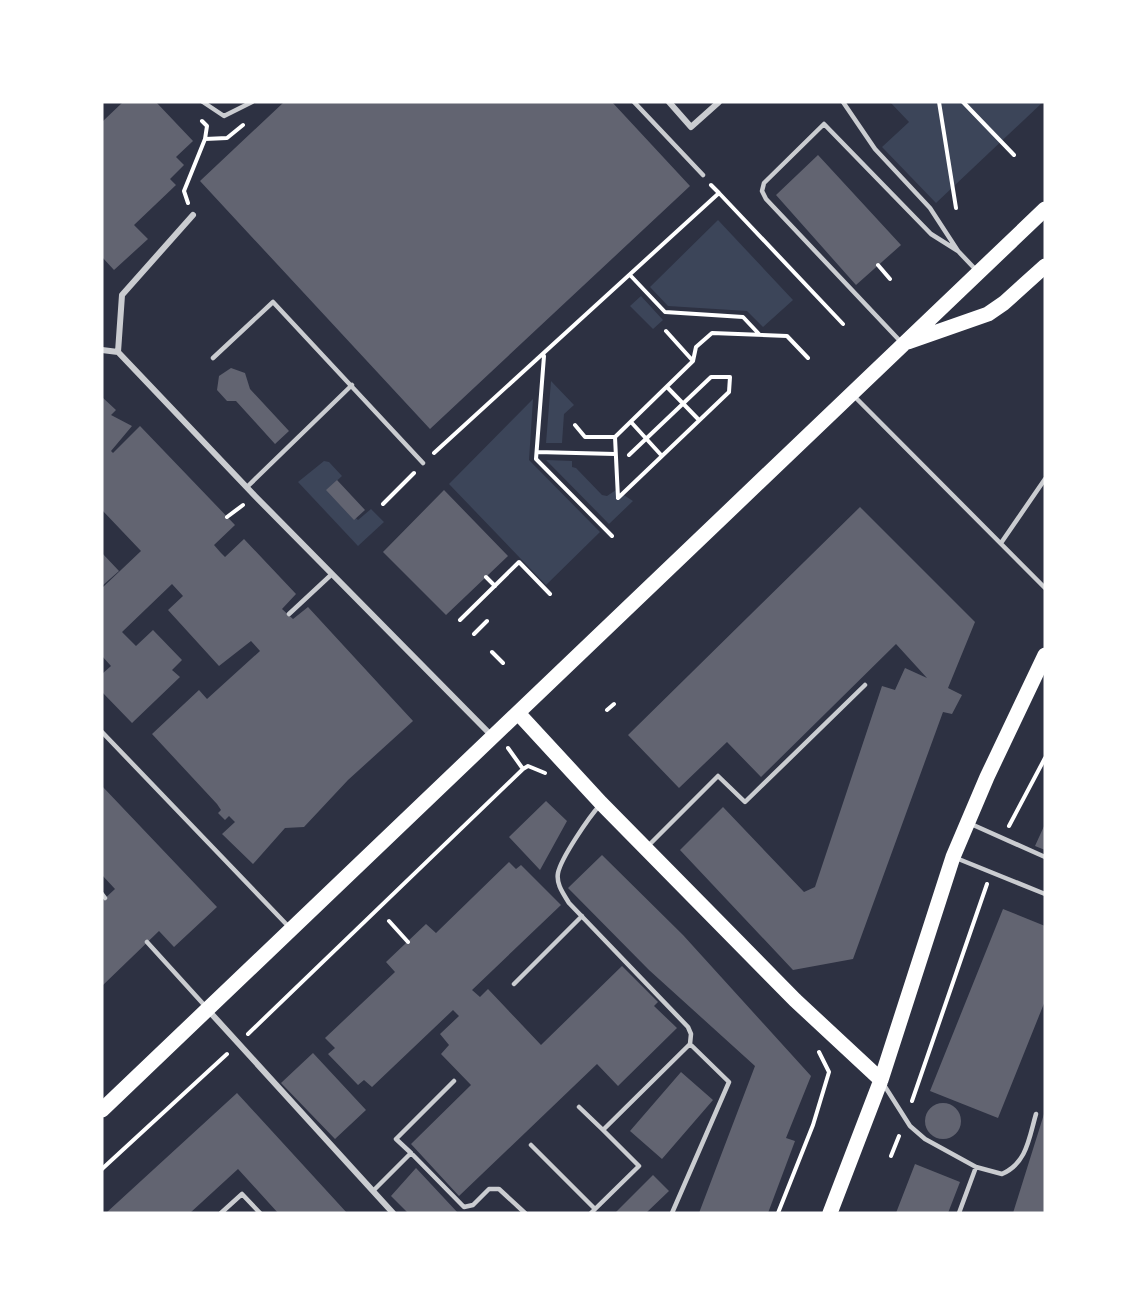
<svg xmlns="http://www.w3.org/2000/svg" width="1147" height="1315" font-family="'Golos Text',sans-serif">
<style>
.green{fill:#3c4559}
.building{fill:#626471}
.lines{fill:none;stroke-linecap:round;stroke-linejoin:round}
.path{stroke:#fff;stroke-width:4}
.service{stroke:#caccd0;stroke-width:4.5}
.minor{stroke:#caccd0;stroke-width:6}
.primary{stroke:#fff;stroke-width:15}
</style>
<rect width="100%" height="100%" fill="#2d3142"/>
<path class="green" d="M890,102H1043L936,203L882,147L909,122Z
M718,220L793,300L763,327L747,311L668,306L650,287Z
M641,296L663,320L653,329L630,306Z
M551,381L574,405L564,414L562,443H546Z
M533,399L529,460L600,532L546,585L449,484Z
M546,460L572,461V467L576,468L602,495L607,496L616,490L633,501L609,524Z
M324,461L329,462L342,476L327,490L358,520L371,509L384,522L358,546L298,482Z"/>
<path class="building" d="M123,102H156L193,141L176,157L184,165L170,179L176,185L134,225L148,239L114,270L102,257V122Z
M284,102H612L690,186L430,429L200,181Z
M818,155L901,245L856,285L776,195Z
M231,368L245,373L250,389L289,431L275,444L236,401H227L217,390L219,376Z
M102,397L116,410L111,415L132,426L111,451L113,453L140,426L235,525L214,545L221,553L225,557L244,539L296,594L282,609L293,619L308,607L413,721L348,780L304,827L285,828L253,864L222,834L235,822L229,816L225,820L218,813L221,810L217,804L152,734L199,690L207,699L260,651L251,641L219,666L168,610L183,596L172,584L122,632L136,646L153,630L182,660L172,670L180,677L132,723L102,692V674L111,666L102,656V588L141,551L102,510Z
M337,480L365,510L354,520L326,490Z
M444,490L508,556L446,615L383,552Z
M860,507L975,622L948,688L962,695L952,714L943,712L853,959L793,970L680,850L723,807L804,892L815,887L882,686L895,690L905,668L927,678L896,644L761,777L727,742L679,788L628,735Z
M102,553L119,571L102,586Z
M102,786L217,907L174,947L159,931L102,986V901L115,889L102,875Z
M546,801L567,821L540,870L509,837Z
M1045,824V850L1035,846Z
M602,855L683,935L811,1076L786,1138L795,1141L768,1213H699L755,1066L649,970L568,888Z
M509,862L516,869L521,865L561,905L472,990L480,997L488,989L541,1045L622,966L658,1002L654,1006L677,1028L618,1086L597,1064L459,1196L411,1144L471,1085L441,1054L449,1045L440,1034L459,1016L453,1010L372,1087L364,1080L358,1085L328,1054L335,1048L325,1038L395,972L386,962L426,924L436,933Z
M1003,909L1045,926V1001L998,1118L930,1091Z
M313,1053L366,1110L335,1139L281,1083Z
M681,1072L713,1100L662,1159L630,1131Z
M237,1093L347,1213H278L238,1169L190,1213H106Z
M925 1121a18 18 0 1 1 36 0a18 18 0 1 1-36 0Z
M1045,1114V1213H1013L1044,1114Z
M915,1164L960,1182L948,1213H896Z
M416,1168L458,1213H408L391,1196Z
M653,1175L669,1191L646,1213H615Z"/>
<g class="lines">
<path class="path" d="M939,102L956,208
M963,102L1014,155
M205,139L227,138L243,125
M719,193L843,324
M188,203L184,191L205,139L207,126L202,121
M878,265L890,279
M630,275L665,312L743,317L759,334
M666,331L693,361
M544,356L536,459L612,536
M667,387L699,420
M631,422L662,456
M575,425L585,437H615
M537,452L615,454
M434,453L719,193L711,185
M618,498L615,437L693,361L696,347L712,333L787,336L808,358
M618,498L729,392L730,377H711L629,455
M383,504L414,473
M227,517L243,505
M486,577L495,586
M460,620L519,562L550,594
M474,634L487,621
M492,652L503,663
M607,710L614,704
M508,748L523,769
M1009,826L1045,758
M389,921L408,942
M248,1034L523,769L528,766L545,773
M912,1101L987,884
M891,1156L899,1136
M102,1169L227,1054
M778,1213L813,1125L829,1072L819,1052"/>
<path class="service" d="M203,102L224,116L252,102
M634,102L703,175
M843,102L875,149L930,208L958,251L977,271
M901,342L766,199L762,191L764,183L824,124L931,234L958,251
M213,358L273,302L423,463
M853,395L1045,588
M247,487L352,385
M1001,543L1045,479
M289,614L332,574
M102,732L289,927
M971,824L1045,857
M648,846L718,776L745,802L865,685
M956,858L1045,894
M102,894L105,898
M147,942L206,1007
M514,984L582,916
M884,1085L910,1126L925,1139L976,1167
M579,1107L603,1130
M531,1145L595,1209
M411,1153L396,1139L454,1081
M373,1191L411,1153L464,1207L473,1205L489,1189H499L525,1213
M221,1213L242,1194L260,1213
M591,1213L639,1166L603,1130L690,1044L691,1034L688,1027L569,903C563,893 556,884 558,873C561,858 589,817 600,805
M672,1213L729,1082L690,1044
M959,1213L976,1167L1002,1174C1027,1163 1029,1138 1036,1114"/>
<path class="minor" d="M669,102L691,127L719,102
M102,350L118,352L255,496L491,735
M118,352L122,295L193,215
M208,1010L393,1213"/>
<path class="primary" d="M908,342L988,314L1004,303L1045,266
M518,713L601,803L795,1000L881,1080
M102,1110L1045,209
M830,1213L881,1080L953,857L987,777L1045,655"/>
</g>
<rect width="1147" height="1315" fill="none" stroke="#ffffff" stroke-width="207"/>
</svg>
